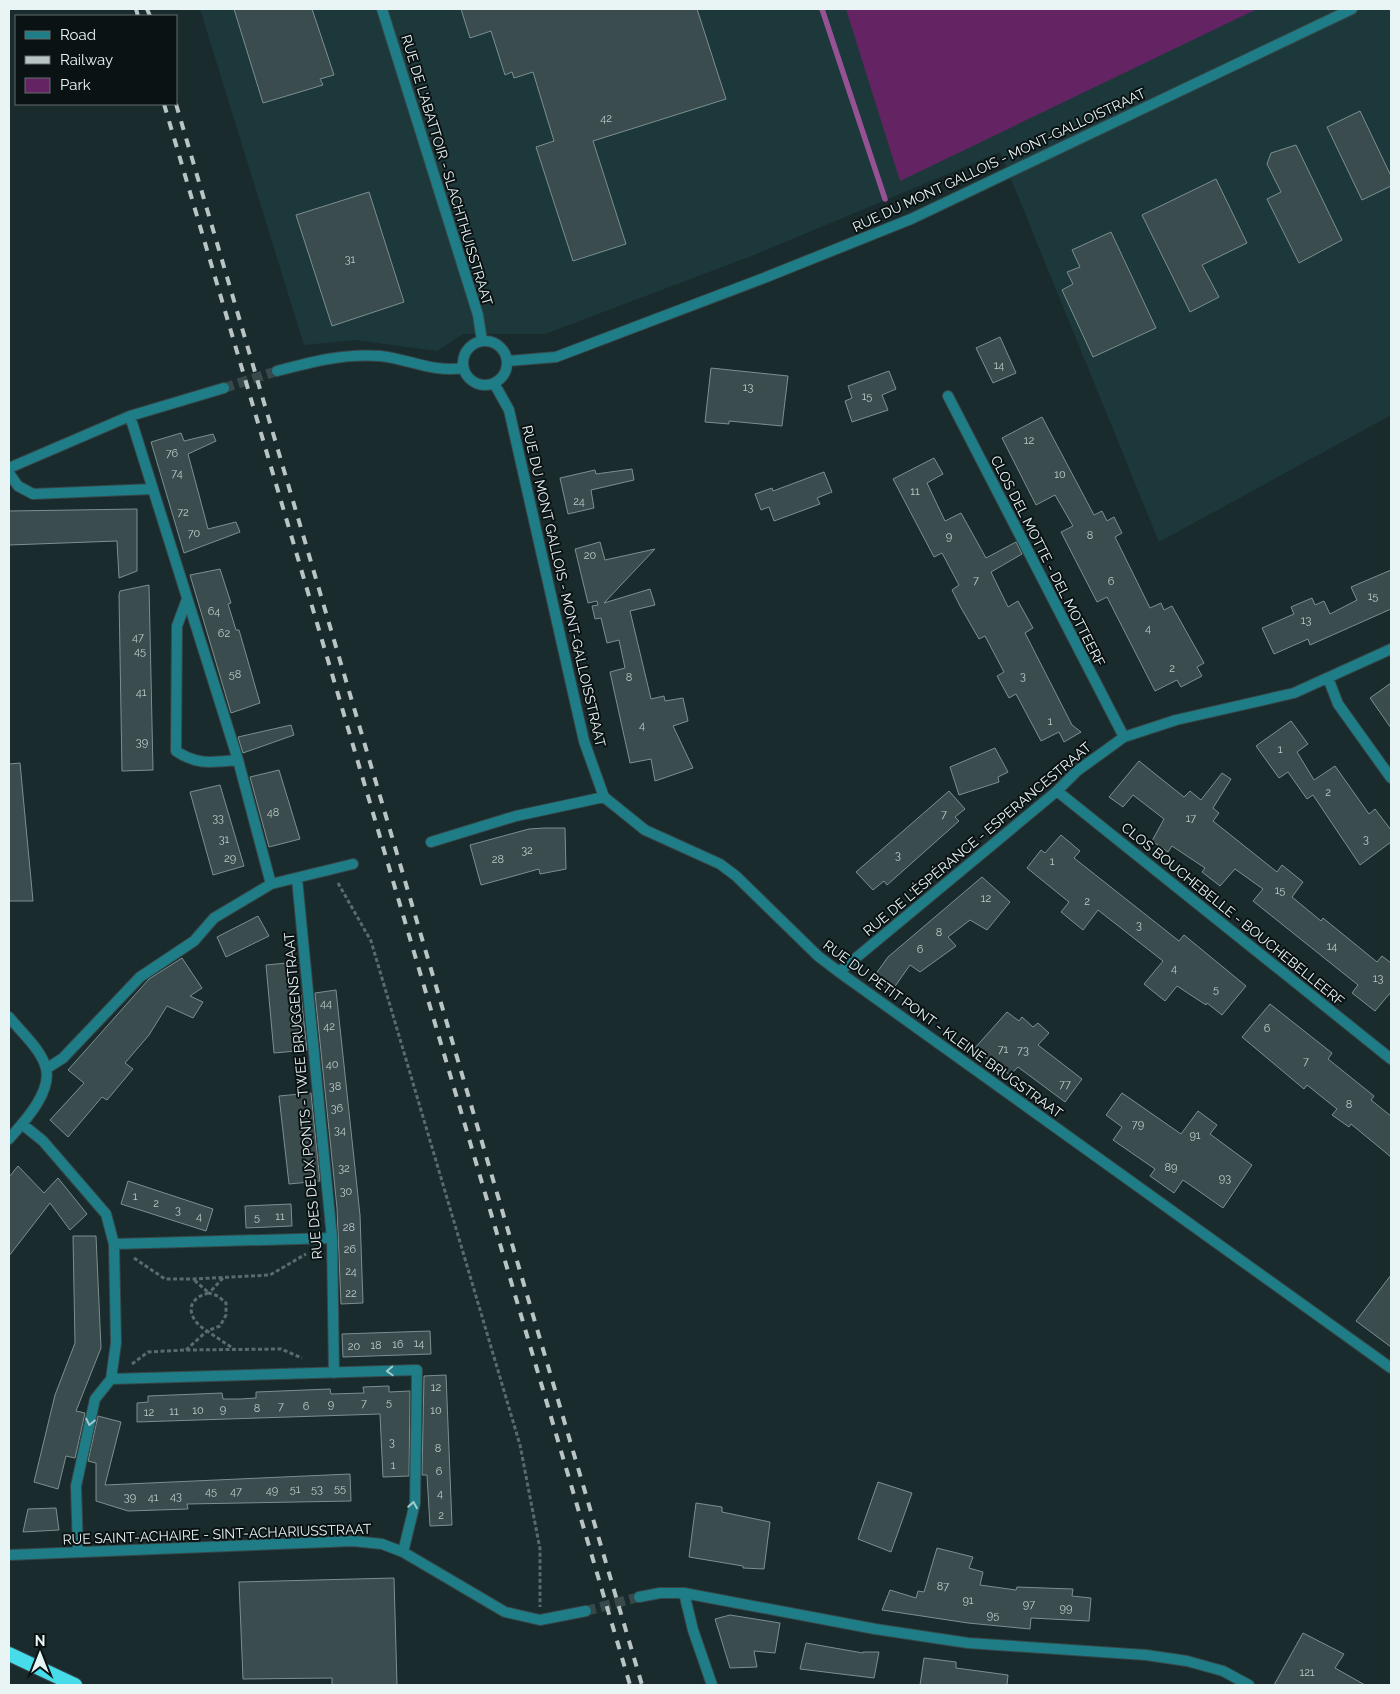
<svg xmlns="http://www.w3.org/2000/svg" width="1400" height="1694" font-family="Raleway,sans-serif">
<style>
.built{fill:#1d383b}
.green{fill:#642463}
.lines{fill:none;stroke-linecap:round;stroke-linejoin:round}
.stream{stroke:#975295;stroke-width:5.5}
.building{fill:#3a4c4e;stroke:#7b8f91}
.minor-tunnel{stroke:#39494b;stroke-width:10;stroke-dasharray:10 5;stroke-linecap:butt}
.minor-casing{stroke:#374749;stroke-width:12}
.trunk-casing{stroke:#374749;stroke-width:16}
.path{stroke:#5b6a6c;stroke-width:3;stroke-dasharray:4 2.5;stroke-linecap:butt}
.minor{stroke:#1e7d86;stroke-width:10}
.trunk{stroke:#47dcea;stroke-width:14}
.rail{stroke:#b8c4c5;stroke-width:4;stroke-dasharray:9 9;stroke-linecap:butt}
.oneway{stroke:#a2cace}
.labels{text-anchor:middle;stroke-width:4;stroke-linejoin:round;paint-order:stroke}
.number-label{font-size:11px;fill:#bdcacb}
.street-label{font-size:14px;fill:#e9f4f5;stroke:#0a1213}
</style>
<rect width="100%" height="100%" fill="#1a2b2d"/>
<path class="built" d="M200,9H1391V415L1159,542L1000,152L754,255L545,334H463L437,351L355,340L304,345Z"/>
<path class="green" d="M846,9H1257L900,181Z"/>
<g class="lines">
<path class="stream" d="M822,9L885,199"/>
</g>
<path class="building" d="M234,9H312L334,75L320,79L323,85L263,103Z
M461,9H697L726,99L593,141L626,244L573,261L536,147L554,141L533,72L514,78L512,72L505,75L491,31L470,38Z
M1360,111L1391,176V186L1362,200L1327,127Z
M1296,145L1342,240L1299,263L1267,199L1281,192L1267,164L1271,153Z
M1216,179L1247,243L1202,265L1219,297L1190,312L1142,215Z
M369,192L404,302L332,326L296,215Z
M1111,232L1156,328L1093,357L1062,290L1073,284L1067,272L1080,267L1072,250Z
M1000,337L1016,373L993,383L976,348Z
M711,368L788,376L782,426L729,421V424L705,422Z
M889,371L896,389L882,395L888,410L852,422L845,401L852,398L848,386Z
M1042,417L1094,515L1102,511L1107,521L1114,517L1122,533L1115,537L1150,608L1161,603L1164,610L1172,606L1204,663L1197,667L1202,676L1181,687L1177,680L1155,691L1107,597L1097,602L1061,532L1073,526L1055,495L1036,505L1002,438Z
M181,433L184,441L213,434L216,441L188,454L199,495L208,529L236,522L240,532L184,553L151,442Z
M934,458L943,474L927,483L945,521L961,513L986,558L1016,542L1022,554L991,572L1008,607L1018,601L1033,628L1025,633L1072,725L1081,732L1064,742L1059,732L1041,741L1016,694L1009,698L997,676L1004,672L985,636L979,639L960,606L952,590L959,585L942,553L934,557L893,479Z
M632,469L634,480L591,490L594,508L568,514L560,478L595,470L596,474Z
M824,472L832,492L817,498L820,504L774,521L769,507L761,510L755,494L772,488L773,491Z
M137,509V571L119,578L117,541L9,545V511Z
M600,542L605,560L655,549L604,603L650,589L655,605L630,611L651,699L664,696L665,701L683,698L688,721L673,726L693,768L655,781L651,759L630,763L610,672L625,668L619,640L607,643L601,618L595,619L592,606L598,605L597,601L588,603L575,549Z
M220,569L231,603L228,604L236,630H239L260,703L231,713L190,575Z
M1391,570V609L1310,645L1308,639L1274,654L1262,628L1294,614L1291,607L1312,598L1315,605L1324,601L1330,614L1357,600L1351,587Z
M149,585L153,770L122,771L119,595L120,591Z
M1391,683V728L1370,698Z
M1291,721L1308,744L1297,752L1314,780L1335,766L1369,814L1375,809L1391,830V842L1360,865L1313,795L1307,799L1288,772L1279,778L1256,746Z
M291,725L294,735L243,753L238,737Z
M995,748L1008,772L998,777L999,782L959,795L950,767Z
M1139,761L1184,797L1190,791L1201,800L1222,773L1231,779L1213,808L1219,813L1213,821L1277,872L1282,865L1303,882L1292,897L1321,921L1323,918L1377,962L1382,956L1391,963V992L1375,1011L1352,993L1358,985L1253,901L1263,889L1235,869L1220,886L1202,872L1205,868L1172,846L1168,852L1152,841L1164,819L1133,795L1123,807L1109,797Z
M20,763L33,901H9V764Z
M279,770L300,839L269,847L250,777Z
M220,785L244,866L213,875L190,792Z
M949,791L965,809L955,817L959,821L887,885L884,881L873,890L856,872Z
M544,828H565L566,869L540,874L539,869L481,885L470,845L529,829Z
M1061,835L1080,851L1074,858L1179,941L1184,935L1246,986L1222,1015L1207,1003L1206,1005L1177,986L1165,1001L1144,984L1163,961L1098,910L1083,930L1061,912L1069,902L1027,868L1041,850L1045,853Z
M982,877L1010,902L987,930L970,920L948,937L956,946L920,972L910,965L891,992L873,978L888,957Z
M258,916L269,936L226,957L217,937Z
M182,958L202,988L190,996L203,1002L193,1018L167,1006L149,1035L125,1063L133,1069L107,1100L102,1097L68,1137L50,1120L84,1083L68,1070L149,979Z
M287,963L291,996L301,995L307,1050L274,1053L266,965Z
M336,990L360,1215L363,1303L341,1304L337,1208L315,993Z
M1270,1004L1332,1053L1328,1059L1374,1096L1371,1100L1391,1116V1157L1351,1124L1349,1127L1332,1115L1337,1109L1307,1085L1304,1089L1242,1037Z
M1007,1012L1019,1021L1022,1017L1033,1027L1038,1023L1049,1033L1038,1045L1082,1079L1065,1102L1018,1067L1010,1075L974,1049Z
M311,1093L320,1181L289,1184L279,1096Z
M1122,1093L1181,1134L1198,1111L1217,1125L1210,1134L1252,1165L1223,1208L1183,1180L1174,1193L1150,1176L1155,1169L1113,1140L1122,1127L1106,1115Z
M18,1166L44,1193L58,1178L87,1214L70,1230L50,1203L9,1256V1177Z
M128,1181L213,1209L206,1231L121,1204Z
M291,1204L292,1226L246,1228L245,1206Z
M73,1236H96L101,1348L76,1411L85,1413L75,1458L66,1456L58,1489L34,1482L55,1395L75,1343Z
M1391,1275V1347L1356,1321Z
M430,1331L431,1354L343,1357L342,1334Z
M446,1375L452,1525L430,1526L427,1475H422L424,1376Z
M389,1386V1392L410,1391L409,1476L383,1477L380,1414L137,1422V1403L148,1402V1396L222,1393L223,1399H240L256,1398V1392L330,1389L331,1394L364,1393L363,1387Z
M98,1416L121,1422L105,1485L350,1474L351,1501L187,1504L188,1509L128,1511L96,1501V1463L88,1461Z
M878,1482L912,1493L891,1552L858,1539Z
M696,1503L722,1507V1512L770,1522L764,1569L743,1568V1566L689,1557Z
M56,1508L59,1530L23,1532L28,1509Z
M937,1548L973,1557L969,1568L983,1572L980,1585L1016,1590L1017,1587L1073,1589L1072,1596L1091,1598L1089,1621L1031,1618L1030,1629L968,1623L882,1610L890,1590L916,1598L918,1591L924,1592Z
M394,1578L397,1685H332V1678L243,1679L239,1582Z
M730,1615L780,1623L775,1653L754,1651L757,1667L730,1668L715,1619Z
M1303,1633L1344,1654L1335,1668L1365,1685H1274Z
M806,1643L863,1653V1652H879L874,1678L800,1669Z
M924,1658L956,1662V1668L1008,1675L1007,1685H920Z"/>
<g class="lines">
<path class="minor-tunnel" d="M224,388L277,371
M586,1611L639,1597"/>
<g class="minor-casing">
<path id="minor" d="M382,9L478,315L482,341
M463 363a22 22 0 1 1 44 0a22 22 0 1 1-44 0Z
M507,361L556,357L764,278L911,219L1352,9
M277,371C311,362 345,353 380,356C409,359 434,373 463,368
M494,383L509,410L584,741L604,797
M948,396L1124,737
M130,416L238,760L271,884
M9,468L130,416L224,388
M9,473L18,486L33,494L153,489
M187,599L177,626L176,751C198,766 213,762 238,760
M1328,678L1338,704L1391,778
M1057,791L1391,1059
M604,797L645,830L720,864L736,876L818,956L839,972L1391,1368
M431,842L516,816L604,797
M297,879L332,1238L334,1373
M839,972L1057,791L1077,771L1124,737L1176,720L1294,693L1391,649
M9,1017C21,1032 41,1049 46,1068C52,1093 23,1123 9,1139
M46,1069L63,1058L140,977L194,941L214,918L271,884L353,864
M22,1124L43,1141L106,1214L114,1244L116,1343L111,1379L95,1399L76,1486L78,1551
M114,1244L332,1238
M111,1379L417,1370L415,1503L403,1552
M9,1555L353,1541L382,1544L403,1552L505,1612L540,1620L586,1611
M684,1593L693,1630L712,1685
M639,1597L660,1593H684L875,1629L968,1643L1146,1655L1187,1661L1223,1671L1249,1685"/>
</g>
<g class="trunk-casing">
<path id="trunk" d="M9,1654L75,1685"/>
</g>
<path class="path" d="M338,883L371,941L520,1445L540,1549V1607
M134,1258L165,1279H193L270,1275L306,1254
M223,1278L209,1293L218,1296L226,1303V1315L220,1326L207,1331L234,1349
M186,1350L207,1331C187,1319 184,1299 209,1293L193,1279
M132,1364L148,1352L185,1350L281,1349L302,1358"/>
<use href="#minor" class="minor"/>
<use href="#trunk" class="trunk"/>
<path class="rail" d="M136,9L138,16
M147,9L150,16
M164,104L630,1685
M176,104L642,1685"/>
</g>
<defs><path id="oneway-chevron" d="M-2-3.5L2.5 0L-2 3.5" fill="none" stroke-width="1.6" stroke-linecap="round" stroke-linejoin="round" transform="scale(1.25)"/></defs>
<g class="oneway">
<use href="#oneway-chevron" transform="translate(390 1371) rotate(178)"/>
<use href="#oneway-chevron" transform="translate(90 1422) rotate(102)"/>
<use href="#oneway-chevron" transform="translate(413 1505) rotate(-81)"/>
</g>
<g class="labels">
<g class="number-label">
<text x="606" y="122">42</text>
<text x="350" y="263">31</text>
<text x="999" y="369">14</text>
<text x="748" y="391">13</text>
<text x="867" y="400">15</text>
<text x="1029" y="444">12</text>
<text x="172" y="457">76</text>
<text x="177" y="477">74</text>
<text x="1060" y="478">10</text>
<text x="915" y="495">11</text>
<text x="579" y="505">24</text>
<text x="183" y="516">72</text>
<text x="194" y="537">70</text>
<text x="1090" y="539">8</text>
<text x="949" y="540">9</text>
<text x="590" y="559">20</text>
<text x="976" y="584">7</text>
<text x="1111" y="585">6</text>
<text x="1373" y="600">15</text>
<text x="214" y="615">64</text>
<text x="1306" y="624">13</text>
<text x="1148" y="632">4</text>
<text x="224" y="637">62</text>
<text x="138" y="641">47</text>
<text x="140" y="655">45</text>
<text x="1172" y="672">2</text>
<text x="235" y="678">58</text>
<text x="1023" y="680">3</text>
<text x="629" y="681">8</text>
<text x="141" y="696">41</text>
<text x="1050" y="725">1</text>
<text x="642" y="729">4</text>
<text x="142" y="746">39</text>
<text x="1280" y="753">1</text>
<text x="1328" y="796">2</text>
<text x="273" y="816">48</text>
<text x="944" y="818">7</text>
<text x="218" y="822">33</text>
<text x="1191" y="822">17</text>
<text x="224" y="843">31</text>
<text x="1366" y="843">3</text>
<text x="527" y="854">32</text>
<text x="898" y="859">3</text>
<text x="230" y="862">29</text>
<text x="498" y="863">28</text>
<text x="1052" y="865">1</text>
<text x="1280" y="894">15</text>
<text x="986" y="902">12</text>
<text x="1087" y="905">2</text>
<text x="1139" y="929">3</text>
<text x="939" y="936">8</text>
<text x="1332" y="950">14</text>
<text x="920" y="953">6</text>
<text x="1174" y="972">4</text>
<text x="1378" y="982">13</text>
<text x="1216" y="993">5</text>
<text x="326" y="1007">44</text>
<text x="329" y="1030">42</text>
<text x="1267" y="1032">6</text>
<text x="1003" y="1053">71</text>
<text x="1023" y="1054">73</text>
<text x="1306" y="1065">7</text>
<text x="332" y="1068">40</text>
<text x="1065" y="1088">77</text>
<text x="335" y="1090">38</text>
<text x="1349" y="1108">8</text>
<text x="337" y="1112">36</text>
<text x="1138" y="1128">79</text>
<text x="340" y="1134">34</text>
<text x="1195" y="1139">91</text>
<text x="1171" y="1171">89</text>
<text x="344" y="1172">32</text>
<text x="1225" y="1182">93</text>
<text x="346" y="1195">30</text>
<text x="135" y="1200">1</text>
<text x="156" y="1207">2</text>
<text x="178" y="1214">3</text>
<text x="199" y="1220">4</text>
<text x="280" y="1220">11</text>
<text x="257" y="1221">5</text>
<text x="349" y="1231">28</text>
<text x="350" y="1253">26</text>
<text x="351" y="1275">24</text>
<text x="351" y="1297">22</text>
<text x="419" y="1347">14</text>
<text x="398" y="1348">16</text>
<text x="376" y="1349">18</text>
<text x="354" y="1350">20</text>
<text x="436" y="1391">12</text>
<text x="389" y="1406">5</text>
<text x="364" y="1407">7</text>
<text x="331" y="1408">9</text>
<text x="281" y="1410">7</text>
<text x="306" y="1410">6</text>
<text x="257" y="1412">8</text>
<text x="223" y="1413">9</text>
<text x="198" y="1414">10</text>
<text x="436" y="1414">10</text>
<text x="174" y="1415">11</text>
<text x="149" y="1416">12</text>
<text x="392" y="1446">3</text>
<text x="438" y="1452">8</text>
<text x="393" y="1469">1</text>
<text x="439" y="1475">6</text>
<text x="340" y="1492">55</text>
<text x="295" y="1493">51</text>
<text x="317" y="1493">53</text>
<text x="272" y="1494">49</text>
<text x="211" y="1495">45</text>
<text x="236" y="1495">47</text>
<text x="440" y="1497">4</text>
<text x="176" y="1500">43</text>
<text x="130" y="1501">39</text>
<text x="153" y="1501">41</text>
<text x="441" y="1519">2</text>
<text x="943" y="1590">87</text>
<text x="968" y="1604">91</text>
<text x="1029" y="1608">97</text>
<text x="1066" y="1612">99</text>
<text x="993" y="1619">95</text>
<text x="1307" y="1676">121</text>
</g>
<g class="street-label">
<text transform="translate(999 160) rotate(-25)" y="5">RUE DU MONT GALLOIS - MONT-GALLOISTRAAT</text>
<text transform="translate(447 170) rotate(73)" y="5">RUE DE L'ABATTOIR - SLACHTHUISSTRAAT</text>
<text transform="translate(1048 561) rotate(63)" y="5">CLOS DEL MOTTE - DEL MOTTEERF</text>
<text transform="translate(564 586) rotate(77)" y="5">RUE DU MONT GALLOIS - MONT-GALLOISSTRAAT</text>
<text transform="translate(977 839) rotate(-40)" y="5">RUE DE L'ÉSPÉRANCE - ESPERANCESTRAAT</text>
<text transform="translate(1233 914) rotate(39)" y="5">CLOS BOUCHEBELLE - BOUCHEBELLEERF</text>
<text transform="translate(943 1029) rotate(36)" y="5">RUE DU PETIT PONT - KLEINE BRUGSTRAAT</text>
<text transform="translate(303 1096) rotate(-95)" y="5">RUE DES DEUX PONTS - TWEE BRUGGENSTRAAT</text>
<text transform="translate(217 1534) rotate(-2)" y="5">RUE SAINT-ACHAIRE - SINT-ACHARIUSSTRAAT</text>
</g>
</g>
<rect width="1400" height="1694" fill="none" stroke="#e9f4f5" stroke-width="20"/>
<rect x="15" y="15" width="162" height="90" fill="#0a1213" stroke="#636c6d"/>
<rect x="25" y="31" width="25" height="8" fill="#1e7d86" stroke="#636c6d"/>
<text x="60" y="40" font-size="15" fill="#e9f4f5">Road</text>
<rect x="25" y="56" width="25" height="8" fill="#b8c4c5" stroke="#636c6d"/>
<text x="60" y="65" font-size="15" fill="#e9f4f5">Railway</text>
<rect x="25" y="78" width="25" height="15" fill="#642463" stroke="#636c6d"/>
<text x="60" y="90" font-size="15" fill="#e9f4f5">Park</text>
<g transform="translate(40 1654)" stroke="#0a1213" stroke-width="4" paint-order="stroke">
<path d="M0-4L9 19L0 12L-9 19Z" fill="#e9f4f5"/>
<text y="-8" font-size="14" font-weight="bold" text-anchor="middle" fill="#e9f4f5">N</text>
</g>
</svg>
